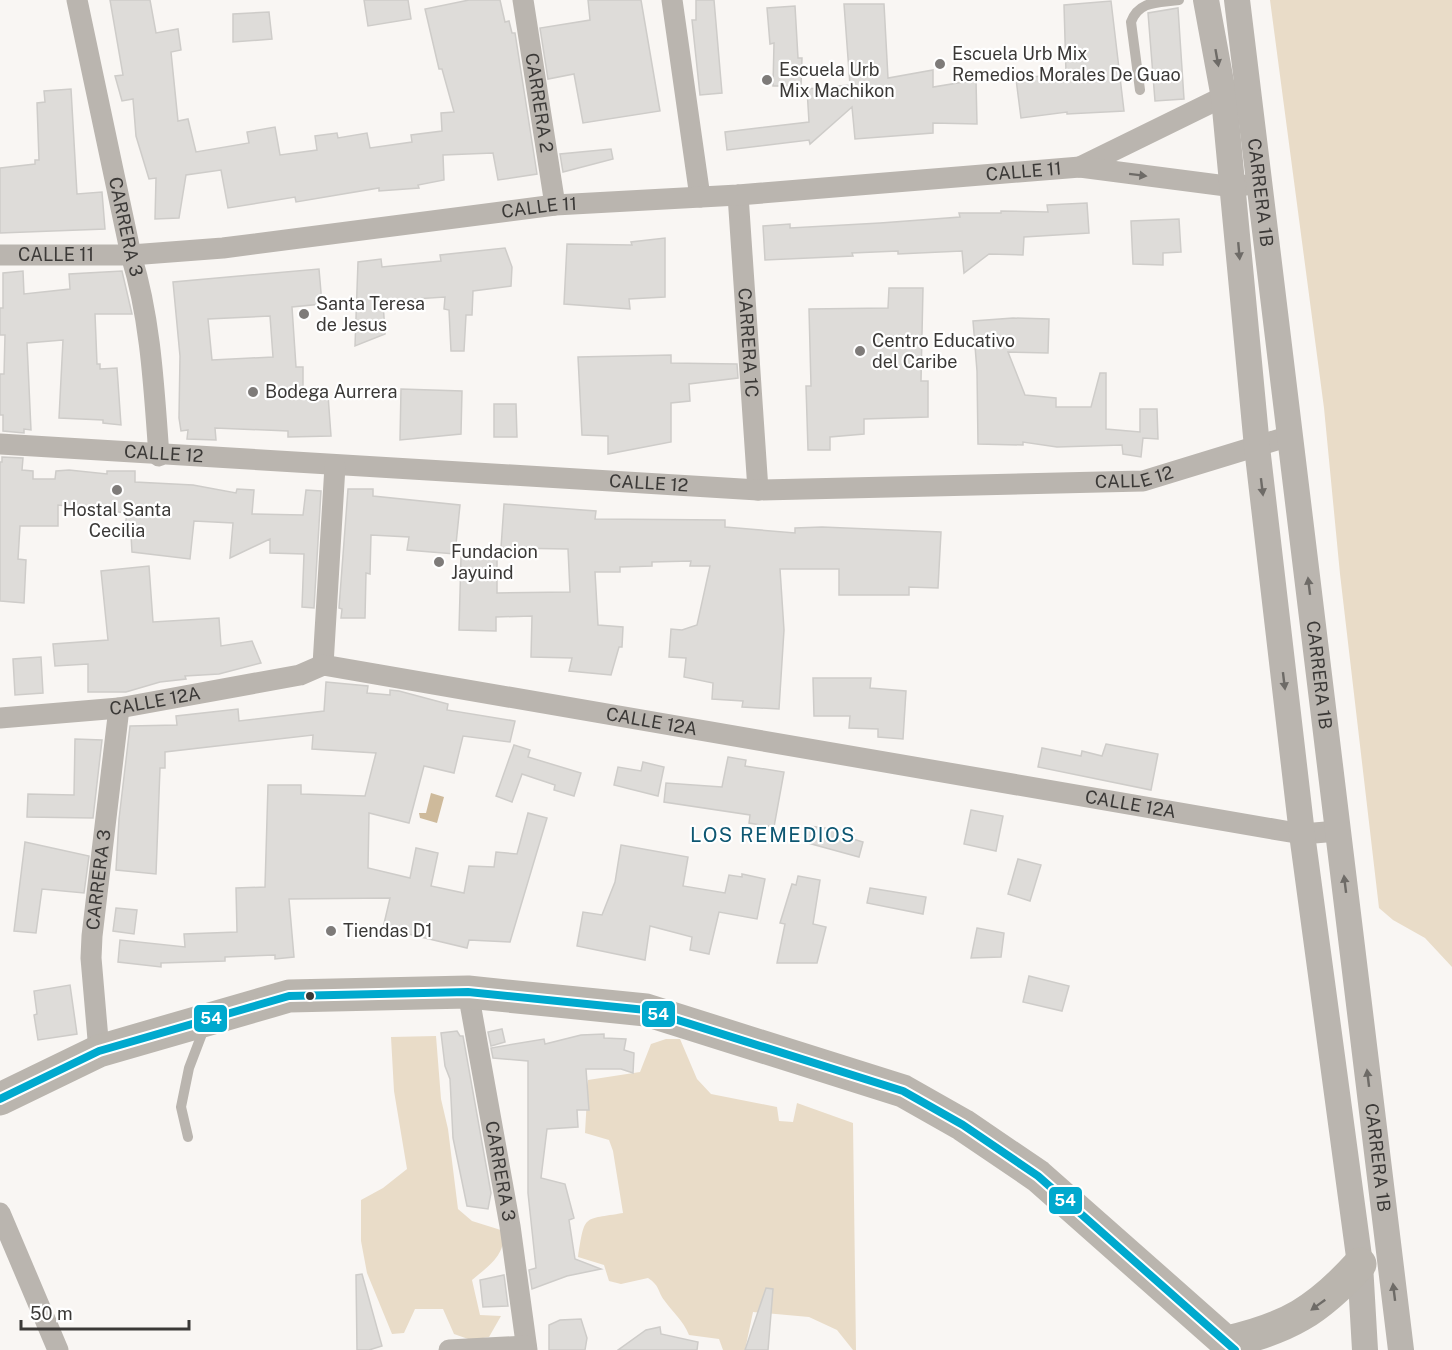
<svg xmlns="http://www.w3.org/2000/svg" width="1452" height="1350" font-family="'Public Sans',sans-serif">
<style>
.green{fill:#e9dcc8}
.water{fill:#ceba9b}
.building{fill:#dedcd9;stroke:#ceccc9;stroke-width:1.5;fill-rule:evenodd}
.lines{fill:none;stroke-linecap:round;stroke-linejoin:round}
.service{stroke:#bab5af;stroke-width:10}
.minor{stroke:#bab5af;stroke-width:21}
.tertiary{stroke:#bab5af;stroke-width:26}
.trunk{stroke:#bab5ae;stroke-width:33}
.bus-1-casing{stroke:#fff;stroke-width:12}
.bus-1{stroke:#00a9ce;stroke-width:8}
.oneway{fill:#6e6b67}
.poi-dot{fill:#7e7b79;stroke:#fff;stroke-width:2}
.bus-dot{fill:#3b3937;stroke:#fff;stroke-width:2}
.labels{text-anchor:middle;stroke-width:4.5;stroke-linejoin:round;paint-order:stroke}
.poi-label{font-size:18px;fill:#3b3937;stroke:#fff;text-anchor:start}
.street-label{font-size:18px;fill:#3b3937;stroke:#fff}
.neighbourhood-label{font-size:20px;letter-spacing:1.5px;fill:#0e5772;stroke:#fff}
.line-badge{stroke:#fff;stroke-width:2}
.badge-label{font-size:16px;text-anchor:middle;font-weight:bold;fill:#fff}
</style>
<rect width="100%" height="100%" fill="#f9f6f3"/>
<path class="green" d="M1270,0H1452V967L1425,938L1393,920L1379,908L1340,574L1324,408Z
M436,1036L441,1099L448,1129L458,1209L472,1221L504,1231C505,1256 490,1265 472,1280L480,1315L501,1316L489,1337L471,1340L454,1334L443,1309H415L404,1333L392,1334L367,1273L361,1241V1200L383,1188L407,1169L394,1091L391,1037Z
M666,1039H680L697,1079L711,1094L777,1107L779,1121L793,1122L797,1103L853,1123L856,1350H853L837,1330L809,1317L753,1312L745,1350H723L719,1339L689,1335C683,1320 673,1313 664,1300C657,1290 660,1286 648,1278L621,1284L609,1281L604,1265L578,1257C585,1213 583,1220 623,1213L613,1151L609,1140L585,1133L588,1080L640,1072L651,1044Z"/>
<path class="water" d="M431,793L444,797L437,823L420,818L419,813H426Z"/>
<path class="building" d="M110,0H150L156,33L178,29L181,50L171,52L178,121L188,119L196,152L249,143L247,132L275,127L280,155L317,150L315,136L337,133L338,138L367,133L370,148L412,142L411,135L442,131L441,113L454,112L442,69H439L425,9L469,0H500L505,22L509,21L512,33H515L537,174L498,180L493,153L443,155L444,180L418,185L419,188L379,191V188L296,202L295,197L228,208L221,170L186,175L179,218L155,219L156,178L149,179L136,136L133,99L122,101L115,76L123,75Z
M364,0H408L411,19L368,26Z
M588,0H641L660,111L583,123L574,74L548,79L540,28L590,20Z
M696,0H714L722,93L700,95L692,20H696Z
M1111,1L1124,111L1067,114V112L1021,118L1016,79L1066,73L1064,5Z
M844,4H884L888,78L933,70V87L976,80L977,124L933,123V133L855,139L852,107L810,144L809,140L727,150L725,132L809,122L807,89L850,85Z
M795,6L798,58H802L801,86H773L774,43L770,44L767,8Z
M1178,8L1184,99L1155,101L1148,13Z
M269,12L272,39L233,42V14Z
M71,89L77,194L102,192L105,229L0,233V168L35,164V160H39L37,103L45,102L44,91Z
M611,149L613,159L563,172L560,154Z
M1087,203L1089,233L1024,237L1023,255L989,254L964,273L962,251L898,254V251L852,253L853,256L765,260L763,226L790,224V228L880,223L960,217L959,213H1001V211L1048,212L1047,205Z
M1179,219L1181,252L1163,253V265L1133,264L1131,221Z
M665,238V297L629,299L630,309L564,304L567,244L632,245L631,242Z
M505,248L512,267L511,286L473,291L472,315H466L464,351H451L449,310L444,309L445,297L383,301L385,334L355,346L358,262L381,259L382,267L441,261L440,255Z
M319,269L322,304L292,307L296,367H303V396L328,395L331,436L288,437V431L215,428L216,440L187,439L188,430L181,431L179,418L180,356L173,282ZM270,316L273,357L212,360L208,319Z
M23,271L24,294L70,289L69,274L122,271L132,314H95L97,364H100V369L117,368L121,425L103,423V420L59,418L63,340L27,343L31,430L24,429V433L3,431V415H0V374H4L5,335H0V308H3V273Z
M889,288H923L921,381H928V417L864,419V434L830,437V450H808L806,386H811L809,309L888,308Z
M1013,318L1049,319L1048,353L1008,352L1025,395L1056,398V407H1091L1100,373H1106V429L1140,432V409H1157L1158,439L1143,438L1141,457L1123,454L1122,445L1057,447L1023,442V445L978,444L977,371L973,321Z
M671,355V363L737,364L738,378L689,384L690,401L671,403V442L608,454V436L582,435L578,357Z
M401,389L462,391L461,434L400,440Z
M494,404H516L517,437H494Z
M2,457L23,458L22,470L33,471V479H55L56,471L69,470L107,474V471H135V482L193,485L236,493L237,489L254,490L252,514L303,515L306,490L321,491L314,608L302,607L304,554L270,553V539L230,558L233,523L194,521L190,559L132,552L131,535H124L127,513L58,505V526H20L18,559L26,560L24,603L0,601V462H2Z
M348,489H373V496L460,505L455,554L407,550L409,537L371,535L370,574L366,573L365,618H341L342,609L339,608Z
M504,504L596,511L595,519L725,520V527L795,533V528L822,527L941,532L938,588L909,587V595H839V569H780L784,630L779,709L742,707L743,701L712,699L713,683L684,677L686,658L669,657L671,629L682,630L697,625L710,566H690L691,561L652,562V566L620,567V572H595L598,625L623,627L622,647H619L611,675L569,671L572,658L531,657L532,616L496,617V631L459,630L461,557L497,558V593L570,592L568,549L501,548Z
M149,566L153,622L219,618L221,646L252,641L261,663L219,674L185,676L186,679L160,682L126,692H88V664L55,666L53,644L108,640L101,571Z
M41,657L43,693L15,695L13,659Z
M813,678H871L870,688L906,691L903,739L878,737V729L849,728L850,716H814Z
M326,682L368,686L367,693L390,695V690L399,691L448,704L447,710L515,721L510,742L463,736L454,773L424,766L409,823L369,813L368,868L410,878L416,848L438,853L431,886L464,893L469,866L494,867L496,852L517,854L528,813L547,818L510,942L469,940L467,948L383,928L390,898L289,899L294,957L275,959V955L225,957V961L161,963V967L118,962L120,940L185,947L184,934L237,932L236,888L265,887L268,785H301V794L365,796L376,753L312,749L313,735L165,752V768H160L156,874L116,870L119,819L130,726L177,725L176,716L238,709L239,721L324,711Z
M75,739L102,740L93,818L27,817L28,794L74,795Z
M1106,744L1158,754L1151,790L1038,767L1042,748L1081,756L1082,751L1102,756Z
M514,745L530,750L528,757L581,773L574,796L554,790L555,785L522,774L512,802L496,796Z
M728,757L746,760L745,766L784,772L774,827L749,823L750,815L664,802L666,783L722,787Z
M643,762L664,767L658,796L614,785L618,767L641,771Z
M971,810L1003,816L996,851L964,844Z
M809,826L854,832L853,839L863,842L859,857L804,842Z
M25,842L89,856L84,893L42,889L36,933L14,931Z
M621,845L688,857L683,886L725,893L729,875L742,877V874L765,879L757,919L719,912L709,954L690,950L692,937L650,926L645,960L577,946L583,912L602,915L615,882Z
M1018,859L1041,865L1030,901L1008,894Z
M798,876L820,880L813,924L826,927L817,963H777L785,924L780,923L792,884L796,885Z
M870,888L926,897L923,914L867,903Z
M116,908L137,910L134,934L113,931Z
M977,928L1004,933L1001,957L971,958Z
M1029,976L1069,986L1062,1011L1023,1002Z
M70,985L77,1034L38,1040L34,1015L37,1014L34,991Z
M502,1029L505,1042L491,1046L488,1032Z
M457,1031L460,1036H463L491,1193L488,1209L467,1206L453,1138L450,1079L445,1066L441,1033Z
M604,1034V1038L626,1039L624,1050L634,1053L633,1073L621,1069H586L589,1110H577L578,1127L547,1129L541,1178L565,1184L574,1218L569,1220L575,1259L601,1269L567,1276L532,1289L529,1270L536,1268L528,1193V1061L493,1058L491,1048L544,1039L545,1044L581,1035Z
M362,1274L382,1346L369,1350H357L356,1275Z
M504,1275L508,1306L483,1307L480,1280Z
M766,1288L773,1289L768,1350H745Z
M581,1319L587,1338L585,1350H549V1325L560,1320Z
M660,1327L661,1334L698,1342L697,1350H618L646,1330Z"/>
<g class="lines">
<path class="service" d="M1140,90L1131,22C1139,0 1159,3 1179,0
M188,1137L181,1107L189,1068L205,1026"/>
<g class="minor">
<path id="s1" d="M77,0L131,255C151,320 154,389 159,456"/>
<path id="s2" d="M523,0L555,205"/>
<path d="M672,0L700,197"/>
<path d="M1080,167L1235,91"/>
<path id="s3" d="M738,195L758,490"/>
<path id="s4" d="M0,255H131L223,248L555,205L738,195L1080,167L1234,187L1259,183"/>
<path id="s5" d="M0,444L758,490L1143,481L1290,436"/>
<path d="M323,665L335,466"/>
<path id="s6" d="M0,718L119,708L300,675L323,665L1302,834L1338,831"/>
<path id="s7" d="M468,992L510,1226L527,1350"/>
<path id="s8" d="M99,1051L91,958L92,936L119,708"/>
<path d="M0,1213L58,1350"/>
<path d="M449,1350L526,1346"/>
</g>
<g class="tertiary">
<path d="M1206,0L1224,98L1257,447L1302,834L1360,1264L1365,1350"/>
<path id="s9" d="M1237,0L1401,1350"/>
</g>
<path class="trunk" d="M0,1099L99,1051L289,996L468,992L646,1010L903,1091L963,1125L1038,1176L1235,1350
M1227,1342C1288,1328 1317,1311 1360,1264"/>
<g class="bus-1-casing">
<path id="bus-1" d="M0,1099L99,1051L289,996L468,992L646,1010L903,1091L963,1125L1038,1176L1235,1350"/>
</g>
<use href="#bus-1" class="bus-1"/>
</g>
<defs><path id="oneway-solid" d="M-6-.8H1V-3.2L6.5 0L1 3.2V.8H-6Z" transform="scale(1.5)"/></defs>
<g class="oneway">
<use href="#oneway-solid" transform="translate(1217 58) rotate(80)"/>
<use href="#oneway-solid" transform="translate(1138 175) rotate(7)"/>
<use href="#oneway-solid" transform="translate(1239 251) rotate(85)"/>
<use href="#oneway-solid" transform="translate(1262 487) rotate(83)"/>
<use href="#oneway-solid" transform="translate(1309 586) rotate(-97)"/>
<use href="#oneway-solid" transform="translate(1284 681) rotate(83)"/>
<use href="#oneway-solid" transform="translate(1345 884) rotate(-97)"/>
<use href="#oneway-solid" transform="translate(1368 1078) rotate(-97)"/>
<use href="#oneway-solid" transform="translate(1394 1292) rotate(-97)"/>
<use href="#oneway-solid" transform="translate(1318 1305) rotate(144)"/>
</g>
<g class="poi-dot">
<circle cx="940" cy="64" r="6"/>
<circle cx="767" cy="80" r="6"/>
<circle cx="304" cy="314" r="6"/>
<circle cx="860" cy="351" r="6"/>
<circle cx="253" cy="392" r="6"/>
<circle cx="117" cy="490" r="6"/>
<circle cx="439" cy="562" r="6"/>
<circle cx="331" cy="931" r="6"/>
</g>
<circle class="bus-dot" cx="310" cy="996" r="5"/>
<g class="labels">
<g class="poi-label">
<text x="952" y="60">Escuela Urb Mix<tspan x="952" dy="21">Remedios Morales De Guao</tspan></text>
<text x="779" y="76">Escuela Urb<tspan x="779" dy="21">Mix Machikon</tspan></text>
<text x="316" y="310">Santa Teresa<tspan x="316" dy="21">de Jesus</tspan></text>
<text x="872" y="347">Centro Educativo<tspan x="872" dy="21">del Caribe</tspan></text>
<text x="265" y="398">Bodega Aurrera</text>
<text x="117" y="516" text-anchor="middle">Hostal Santa<tspan x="117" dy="21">Cecilia</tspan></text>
<text x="451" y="558">Fundacion<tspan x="451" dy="21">Jayuind</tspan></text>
<text x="343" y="937">Tiendas D1</text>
</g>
<g class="street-label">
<text dy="6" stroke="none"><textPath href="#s2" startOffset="104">CARRERA 2</textPath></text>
<text dy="6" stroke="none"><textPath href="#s4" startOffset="1028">CALLE 11</textPath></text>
<text dy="6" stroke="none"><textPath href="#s9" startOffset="194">CARRERA 1B</textPath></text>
<text dy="6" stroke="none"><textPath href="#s4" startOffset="542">CALLE 11</textPath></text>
<text dy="6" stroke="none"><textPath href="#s1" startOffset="232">CARRERA 3</textPath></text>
<text dy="6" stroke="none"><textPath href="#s4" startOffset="56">CALLE 11</textPath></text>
<text dy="6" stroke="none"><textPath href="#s3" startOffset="148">CARRERA 1C</textPath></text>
<text dy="6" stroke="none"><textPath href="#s5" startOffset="164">CALLE 12</textPath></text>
<text dy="6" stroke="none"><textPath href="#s5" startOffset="1136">CALLE 12</textPath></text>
<text dy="6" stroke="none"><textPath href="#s5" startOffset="650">CALLE 12</textPath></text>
<text dy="6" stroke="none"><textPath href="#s9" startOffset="680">CARRERA 1B</textPath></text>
<text dy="6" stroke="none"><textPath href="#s6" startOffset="156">CALLE 12A</textPath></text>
<text dy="6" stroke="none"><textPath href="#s6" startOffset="662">CALLE 12A</textPath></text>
<text dy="6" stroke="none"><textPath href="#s6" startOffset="1148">CALLE 12A</textPath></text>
<text dy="6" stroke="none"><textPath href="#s8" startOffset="172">CARRERA 3</textPath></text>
<text dy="6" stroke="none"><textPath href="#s9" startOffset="1166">CARRERA 1B</textPath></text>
<text dy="6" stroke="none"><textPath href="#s7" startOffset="182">CARRERA 3</textPath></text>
</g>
<g class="neighbourhood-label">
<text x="773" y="842">LOS REMEDIOS</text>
</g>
</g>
<g class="line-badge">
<rect x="641" y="1000" width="35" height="28" rx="6" fill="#00a9ce"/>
<rect x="193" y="1004" width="35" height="29" rx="6" fill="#00a9ce"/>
<rect x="1048" y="1186" width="35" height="29" rx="6" fill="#00a9ce"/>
</g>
<g class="badge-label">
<text x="658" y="1020">54</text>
<text x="211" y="1024">54</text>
<text x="1065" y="1206">54</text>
</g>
<path d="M21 1320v9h168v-9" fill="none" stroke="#3b3937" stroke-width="3"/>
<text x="30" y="1320" font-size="18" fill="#3b3937" stroke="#ffffff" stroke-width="4.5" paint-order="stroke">50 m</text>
</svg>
